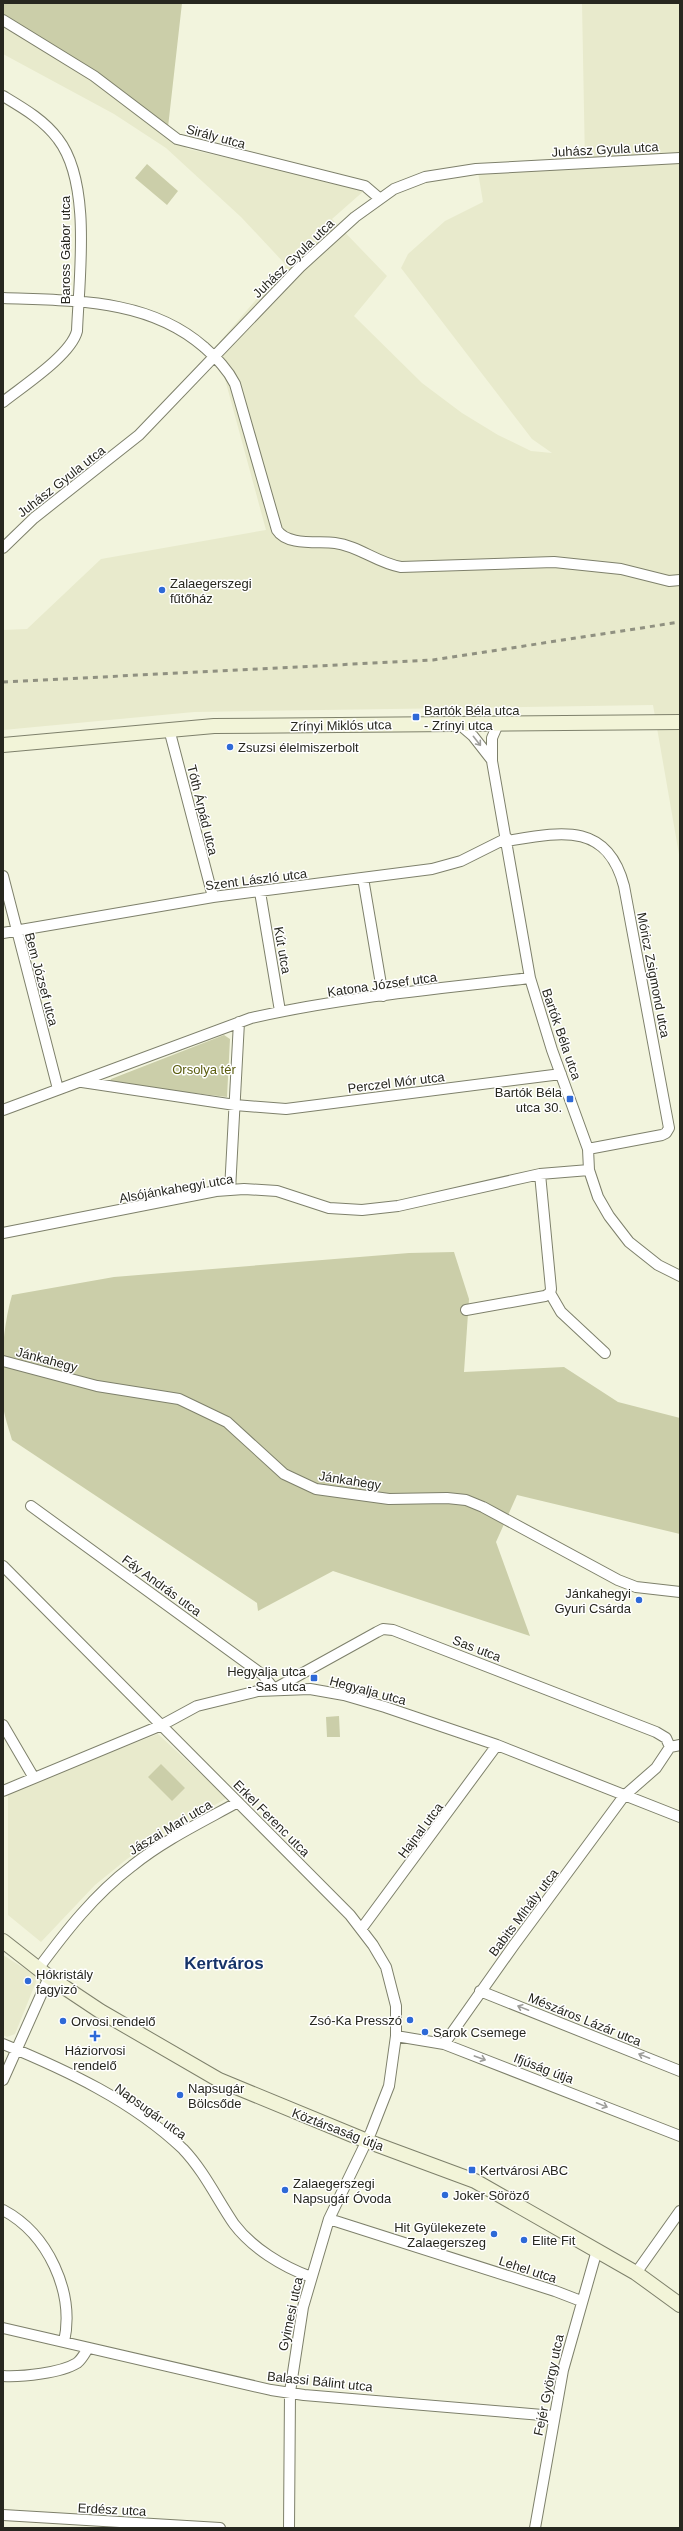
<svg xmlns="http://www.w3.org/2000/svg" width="683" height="2531" font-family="Arial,sans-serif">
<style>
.built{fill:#e8eacc}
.green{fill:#cbcea9}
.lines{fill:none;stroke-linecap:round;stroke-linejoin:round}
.street-casing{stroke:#7e806b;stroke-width:12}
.secondary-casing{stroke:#7e806b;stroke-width:16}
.street{stroke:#fff;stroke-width:10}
.secondary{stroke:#f2f4d8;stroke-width:14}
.rail{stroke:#909181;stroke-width:3;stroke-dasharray:5 5;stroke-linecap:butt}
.oneway{stroke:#9e9e9a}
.poi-dot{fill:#2e69d7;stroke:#fff;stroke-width:1.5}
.labels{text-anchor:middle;stroke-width:3;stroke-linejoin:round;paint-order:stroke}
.street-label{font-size:13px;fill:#27271f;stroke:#fff}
.poi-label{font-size:13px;fill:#27271f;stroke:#fff;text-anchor:start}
.park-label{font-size:13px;fill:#5a5c0e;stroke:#fff}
.district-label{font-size:17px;font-weight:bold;fill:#163368;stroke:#fff}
</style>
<rect width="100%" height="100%" fill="#f2f4dd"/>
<path class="built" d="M582,3H680V860L653,705L194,712L3,730V630L27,629L101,559L266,530L216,346L286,265L241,217L166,148L114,114L3,54V24L65,59L188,149L366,189L332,219L387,276L354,316L422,383L462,413L498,435L531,451L552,453L532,439L401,268L408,254L445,221L483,202L478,172L585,163Z
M158,1734L227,1798L158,1837L127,1859L95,1885L41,1942L8,1915V1792Z
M3,1955L38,1977L15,2034L7,2037L3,2035Z"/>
<path class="green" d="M3,3H182L167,136L65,59L3,24Z
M147,164L178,191L167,205L135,178Z
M224,1035L230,1039L227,1097L109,1083L111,1079Z
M454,1252L469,1299L464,1372L564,1367L618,1402L680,1418V1534L517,1495L496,1542L530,1636L333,1571L258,1611L257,1603L12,1440C9,1429 4,1416 3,1404C1,1368 2,1330 12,1295L114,1277L409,1253Z
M339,1716L340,1737H327L326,1717Z
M161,1764L185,1788L172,1801L148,1777Z"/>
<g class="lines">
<g class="street-casing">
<path id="street" d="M3,20L94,76L177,139L365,186L379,198
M3,96C23,108 44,120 58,139C92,183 79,277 77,331C71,355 23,386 3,402
M3,298C73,301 148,298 204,347C217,359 227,368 235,384L277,530C287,546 318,541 335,543C359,546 377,563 401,567L554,562L621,569L669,581L680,580
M3,548L34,518L139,435L300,267L355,217L394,189L425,177L476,169L680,158
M459,724L473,736L491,759
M498,724L492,738V761L530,978L552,1050L588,1149L589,1170L598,1197L609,1216L629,1242L658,1265L680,1276
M169,729L213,897
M507,841C560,832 607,821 624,886L669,1128L666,1133L662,1135L588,1149
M3,876L58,1089
M363,878L383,996
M260,892L280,1011
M3,933L213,897L432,869L461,861L507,838
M82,1082L235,1105L286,1109L561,1074
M3,1110L251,1018C343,997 437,989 530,978
M540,1174L551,1289L550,1293
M230,1190L239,1022
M3,1233L216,1191L244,1189L277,1191L329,1208L362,1210L398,1206L540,1174L589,1170
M550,1293L561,1312L605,1353
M466,1310L545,1296L550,1293
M3,1361L97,1386L179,1399L227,1422L284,1474L316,1489L389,1499L447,1498L466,1500L483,1507L618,1580L636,1587L680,1592
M31,1506L263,1675L274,1689L377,1632L383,1629L393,1630L656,1732L666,1738L670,1747
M3,1566L350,1915L373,1945L386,1967L396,2006V2036L389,2086L371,2132L329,2219L303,2307L290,2392L289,2528
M3,1725L34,1778
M3,1791L162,1725L197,1706L258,1691L310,1689L344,1695L385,1707L497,1745L680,1817
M362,1928L497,1745
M38,1969C66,1931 94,1895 132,1866C164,1840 202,1822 238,1802
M480,1991L680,2071
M396,2036L444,2044L680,2136
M3,2044C66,2070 133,2101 183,2149C204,2171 217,2199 234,2224C252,2248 283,2267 311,2277
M444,2044L514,1945L624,1796L656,1768L670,1747L680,1745
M3,2080L49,1977
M3,2210C48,2234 75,2292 64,2342
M329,2219L555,2291L581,2301
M636,2273L680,2211
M3,2328L271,2390L304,2395L554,2416
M3,2376C22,2377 61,2373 77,2363C82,2359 85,2353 88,2348
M3,2515L220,2528
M535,2528L563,2370L597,2250"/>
</g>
<g class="secondary-casing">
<path id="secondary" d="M3,745L214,726L680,722
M3,1941L49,1977L100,2011L219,2080L367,2141L475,2181L636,2273L680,2305"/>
</g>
<use href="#street" class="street"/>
<use href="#secondary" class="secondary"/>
<path class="rail" d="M3,682L433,660L680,622"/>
</g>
<defs><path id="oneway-shaft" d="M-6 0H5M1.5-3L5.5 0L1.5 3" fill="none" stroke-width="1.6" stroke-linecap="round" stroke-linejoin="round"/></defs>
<g class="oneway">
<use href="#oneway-shaft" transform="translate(477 741) rotate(52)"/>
<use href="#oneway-shaft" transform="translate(523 2008) rotate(-158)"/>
<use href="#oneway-shaft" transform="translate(644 2056) rotate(-158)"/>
<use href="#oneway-shaft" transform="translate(480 2058) rotate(20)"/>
<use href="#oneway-shaft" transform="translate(602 2105) rotate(22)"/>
</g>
<g class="poi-dot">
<circle cx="162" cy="590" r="4"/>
<rect x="412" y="713" width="8" height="8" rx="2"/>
<circle cx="230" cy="747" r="4"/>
<rect x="566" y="1095" width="8" height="8" rx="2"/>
<circle cx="639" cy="1600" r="4"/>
<rect x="310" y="1674" width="8" height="8" rx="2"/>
<circle cx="28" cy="1981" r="4"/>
<circle cx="410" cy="2020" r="4"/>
<circle cx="63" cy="2021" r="4"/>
<circle cx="425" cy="2032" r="4"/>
<path d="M93 2030h4v4h4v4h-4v4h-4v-4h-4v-4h4z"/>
<circle cx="180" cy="2095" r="4"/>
<rect x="468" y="2166" width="8" height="8" rx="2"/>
<circle cx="285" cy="2190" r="4"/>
<circle cx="445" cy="2195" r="4"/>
<circle cx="494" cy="2234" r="4"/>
<circle cx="524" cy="2240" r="4"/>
</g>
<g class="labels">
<g class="street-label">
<text transform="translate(216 136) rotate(15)" y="5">Sirály utca</text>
<text transform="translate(605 149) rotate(-3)" y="5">Juhász Gyula utca</text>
<text transform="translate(65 250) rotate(-90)" y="5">Baross Gábor utca</text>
<text transform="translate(293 258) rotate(-44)" y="5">Juhász Gyula utca</text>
<text transform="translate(61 481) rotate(-38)" y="5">Juhász Gyula utca</text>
<text transform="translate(341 725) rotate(-1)" y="5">Zrínyi Miklós utca</text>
<text transform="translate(203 810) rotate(76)" y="5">Tóth Árpád utca</text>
<text transform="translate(256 879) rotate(-7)" y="5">Szent László utca</text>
<text transform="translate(283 950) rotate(80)" y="5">Kút utca</text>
<text transform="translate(654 975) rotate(79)" y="5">Móricz Zsigmond utca</text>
<text transform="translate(42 979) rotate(75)" y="5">Bem József utca</text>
<text transform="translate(382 984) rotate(-8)" y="5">Katona József utca</text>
<text transform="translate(562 1034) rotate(71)" y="5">Bartók Béla utca</text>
<text transform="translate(396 1082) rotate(-7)" y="5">Perczel Mór utca</text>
<text transform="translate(176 1188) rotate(-10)" y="5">Alsójánkahegyi utca</text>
<text transform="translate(47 1359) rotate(15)" y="5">Jánkahegy</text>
<text transform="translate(350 1480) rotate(9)" y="5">Jánkahegy</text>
<text transform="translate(162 1585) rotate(36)" y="5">Fáy András utca</text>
<text transform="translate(477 1648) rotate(21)" y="5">Sas utca</text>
<text transform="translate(368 1690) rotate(15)" y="5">Hegyalja utca</text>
<text transform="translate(272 1818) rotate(45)" y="5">Erkel Ferenc utca</text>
<text transform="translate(170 1827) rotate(-31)" y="5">Jászai Mari utca</text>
<text transform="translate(420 1830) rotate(-53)" y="5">Hajnal utca</text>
<text transform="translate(523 1912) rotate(-53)" y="5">Babits Mihály utca</text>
<text transform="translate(585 2019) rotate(22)" y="5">Mészáros Lázár utca</text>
<text transform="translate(544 2068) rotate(21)" y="5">Ifjúság útja</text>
<text transform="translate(151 2111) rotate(36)" y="5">Napsugár utca</text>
<text transform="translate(338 2129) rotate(21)" y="5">Köztársaság útja</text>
<text transform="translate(528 2269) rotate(18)" y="5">Lehel utca</text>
<text transform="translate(290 2314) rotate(-78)" y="5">Gyimesi utca</text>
<text transform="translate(320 2381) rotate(6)" y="5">Balassi Bálint utca</text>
<text transform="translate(548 2385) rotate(-78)" y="5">Fejér György utca</text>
<text transform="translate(112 2509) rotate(3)" y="5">Erdész utca</text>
</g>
<g class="poi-label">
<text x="170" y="588">Zalaegerszegi<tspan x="170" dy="15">fűtőház</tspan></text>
<text x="424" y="715">Bartók Béla utca<tspan x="424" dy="15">- Zrínyi utca</tspan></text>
<text x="238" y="752">Zsuzsi élelmiszerbolt</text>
<text x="562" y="1097" text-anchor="end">Bartók Béla<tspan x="562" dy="15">utca 30.</tspan></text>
<text x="631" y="1598" text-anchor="end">Jánkahegyi<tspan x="631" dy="15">Gyuri Csárda</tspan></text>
<text x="306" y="1676" text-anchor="end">Hegyalja utca<tspan x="306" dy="15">- Sas utca</tspan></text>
<text x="36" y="1979">Hókristály<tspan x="36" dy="15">fagyizó</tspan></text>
<text x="402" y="2025" text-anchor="end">Zsó-Ka Presszó</text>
<text x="71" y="2026">Orvosi rendelő</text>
<text x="433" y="2037">Sarok Csemege</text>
<text x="95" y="2055" text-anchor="middle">Háziorvosi<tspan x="95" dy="15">rendelő</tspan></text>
<text x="188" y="2093">Napsugár<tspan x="188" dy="15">Bölcsőde</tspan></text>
<text x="480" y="2175">Kertvárosi ABC</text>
<text x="293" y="2188">Zalaegerszegi<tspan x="293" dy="15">Napsugár Óvoda</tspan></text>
<text x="453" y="2200">Joker Söröző</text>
<text x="486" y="2232" text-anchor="end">Hit Gyülekezete<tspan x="486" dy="15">Zalaegerszeg</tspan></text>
<text x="532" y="2245">Elite Fit</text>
</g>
<g class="park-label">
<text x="204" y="1074">Orsolya tér</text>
</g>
<g class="district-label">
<text x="224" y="1969">Kertváros</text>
</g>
</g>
<rect width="683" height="2531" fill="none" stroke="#27271f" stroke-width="8"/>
</svg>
